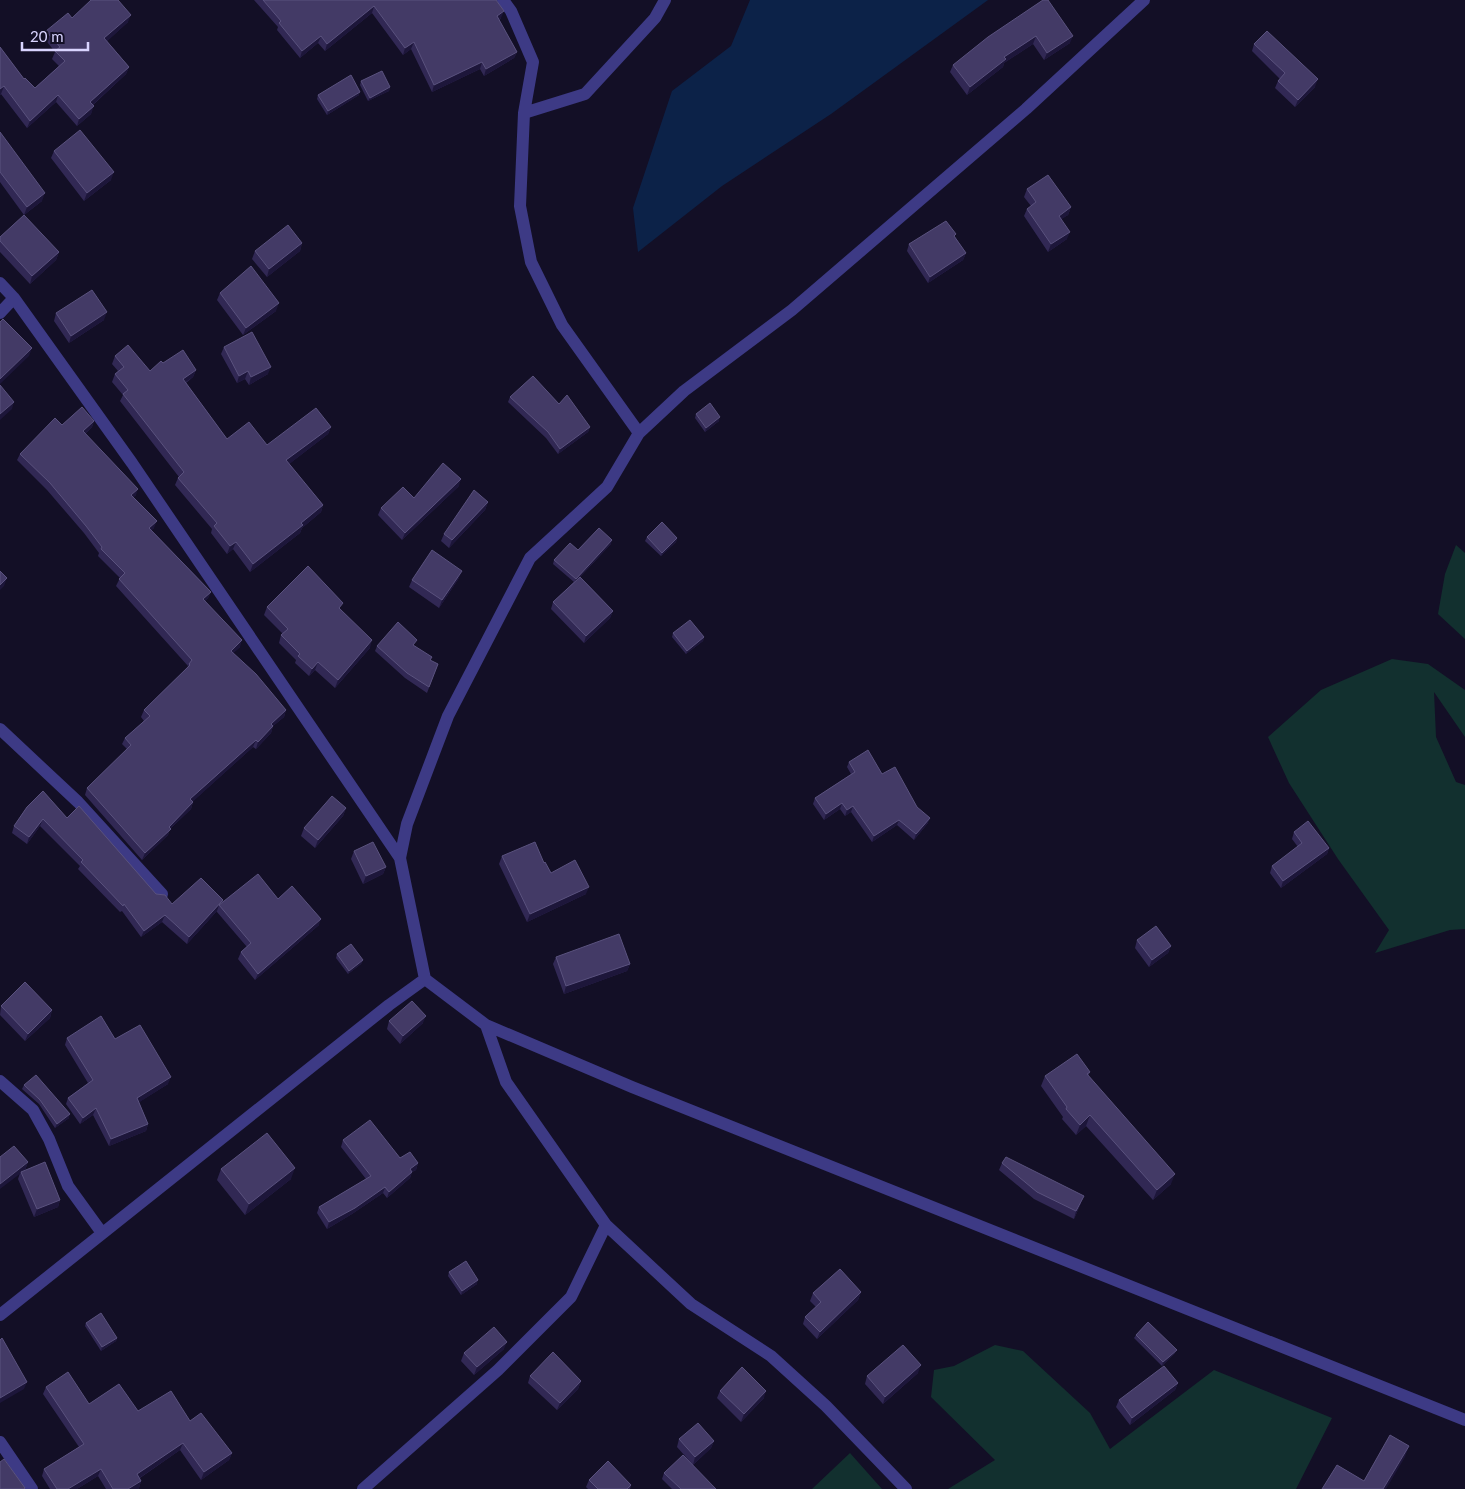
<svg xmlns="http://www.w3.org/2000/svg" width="1465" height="1489" font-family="Lato,sans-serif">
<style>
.green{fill:#12302f}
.water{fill:#0c2248}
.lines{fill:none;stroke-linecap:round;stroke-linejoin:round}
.street{stroke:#3d3a85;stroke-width:12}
.wall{fill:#312854}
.shaded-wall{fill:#1d163a}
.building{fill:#433a66;stroke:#5a527e}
</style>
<rect width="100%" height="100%" fill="#130f26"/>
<path class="green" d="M1456,545L1465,553V639L1438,614L1445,574Z
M1392,659L1428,664L1465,690V737L1434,692L1436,737L1456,782L1465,785V929L1450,930L1375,953L1389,930L1338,859L1289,783L1268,737L1321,690Z
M995,1345L1023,1351L1090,1413L1110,1449L1214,1370L1332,1418L1296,1489H948L995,1460L931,1397L934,1370L954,1366Z
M850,1453L882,1489H812Z"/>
<path class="water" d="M750,0H988L831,114L722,186L638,252L633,208L672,91L731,46Z"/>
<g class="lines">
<path class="street" d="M503,0L511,11L533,62L524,113L520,206L531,262L562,325L639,433
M524,113L585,94L655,18L665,0
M0,283L14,298L132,463L400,858
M0,313L14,298
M0,729L78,802L162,894
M425,979L486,1025L632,1087L1465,1420
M486,1025L506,1082L606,1225L691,1304L771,1356L826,1406L906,1489
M0,1081L33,1110L49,1139L68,1186L102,1233
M0,1315L389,1005L425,979L400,858L407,824L448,716L530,558L607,487L639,433L684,391L792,310L1026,109L1144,0
M0,1442L32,1489
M363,1489L498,1370L571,1297L606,1225"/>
</g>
<path class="wall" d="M254,0H496L501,18L499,20L517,52L514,58L484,76L480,69L432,92L411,49L403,55L372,13L325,51L318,43L300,58L277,30L278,27Z
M1043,0L1070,43L1044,60L1033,44L1004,63L1003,67L967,95L950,72L953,65Z
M72,18L128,22L107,41L129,67L126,74L93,105L91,114L77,126L56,102L27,128L1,94L0,95V47L24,79L35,88L59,66L52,59L55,52L44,38L46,31Z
M1254,44L1315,87L1295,107L1275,88L1278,81L1280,79L1252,51Z
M361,81L390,87L389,91L368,101L360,85Z
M318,95H359L327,115L317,99Z
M0,132L42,201L24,215L0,182Z
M54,151L111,180L84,201L51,158Z
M1027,189L1071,207L1068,215L1061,219L1067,239L1048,252L1024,216L1027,209L1031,206L1024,197Z
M0,237L59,252L56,260L30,284L0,252Z
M955,237L966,253L963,260L928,283L907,251L909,244Z
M302,243L300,251L267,277L252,259L255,251Z
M220,293L276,311L243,335L217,300Z
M56,313L104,320L69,343L54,321Z
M224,347L268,374L249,385L245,379L237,383L221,354Z
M115,356L150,371L163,363L196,370L193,377L186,383L227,439L267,445L331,427L328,434L289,464L323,505L321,512L302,528L300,533L250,572L233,549L227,554L211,533L212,529L175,485L178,478L179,477L120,401L123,395L112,382L115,374L118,371L112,364Z
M510,397L559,404L590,427L588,432L558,454L546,438L508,402Z
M696,414L719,421L705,432L695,418Z
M94,421L92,427L85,434L136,495L133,497L154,528L151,530L211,592L208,598L205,601L240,647L233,653L286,710L284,717L273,726L271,733L256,749L253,747L193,801V802L191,809L170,829L168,835L142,860L85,795L87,788L127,749L122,744L125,738L144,721L141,717L144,710L187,668L188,666L116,586L120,578L98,556L99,553L84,533L47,490L17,460L20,454L62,425Z
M459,486L402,540L378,515L381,508Z
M488,502L485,510L449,548L441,541L444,534Z
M647,537L677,538L676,542L661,556L645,541Z
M611,544L580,577L613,611L610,618L584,643L551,609L553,602L574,582L553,564L554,560L578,550Z
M459,578L439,608L409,587L412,580Z
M267,607L341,610L370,648L335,688L315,670L309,676L295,663L296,660L279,643L281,635L283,634L264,615Z
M673,633L704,637L703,641L686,654L672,637Z
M377,646H415L431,661L438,664L427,693L405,678L375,651Z
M849,762L882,774L917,807L928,823L914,840L897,825L872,842L851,812L845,816L840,809L824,820L813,804L815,798L851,774L847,767Z
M27,807L67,818L156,894L172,904L223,900V903L278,899L319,925L255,980L238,959L241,952L247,947L217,912V911L187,944L162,922L141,937L122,911L120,912L78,869L80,866L40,826L27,844L12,833L14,826Z
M346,808L343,816L315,848L301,836L304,828Z
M1294,832L1329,848L1327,854L1281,888L1270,873L1272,866L1298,847L1292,839Z
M354,851L386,867L383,874L363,884L351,859Z
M502,856L544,863L551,873L586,894L527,922L499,864Z
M1137,940L1171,946L1168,953L1149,967L1135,948Z
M337,954L363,960L361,964L348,974L336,958Z
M556,957L630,964L627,971L564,994L553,964Z
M1,1006L52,1010L50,1018L25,1041L0,1015Z
M389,1021L423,1023L400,1044L387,1029Z
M67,1038L115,1039L168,1084L139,1102L148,1124L146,1131L109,1146L93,1115L80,1124L66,1104L68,1098L88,1083L65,1045Z
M1090,1072L1088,1076L1171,1184L1153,1200L1086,1126L1076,1135L1062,1119L1063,1117L1041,1086L1045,1076Z
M24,1085L69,1118L55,1128L39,1104L22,1089Z
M343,1140L418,1163L416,1170L412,1172L410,1178L387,1198L383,1193L352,1214L327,1229L317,1213L319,1207L366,1179L341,1147Z
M28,1162L25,1170L23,1171L60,1200L58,1207L34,1217L18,1179L20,1173Z
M1002,1163L1081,1203L1074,1219L1034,1199L999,1170Z
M221,1169L291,1179L245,1215L217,1180Z
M449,1272L477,1284L461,1295L448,1276Z
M861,1292L858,1300L817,1339L803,1324L805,1317L816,1307L810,1301L813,1293Z
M86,1323L117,1338L116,1341L101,1351L85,1326Z
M1136,1335L1175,1353L1162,1366L1134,1338Z
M504,1349L474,1375L461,1361L464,1353Z
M918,1373L883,1404L865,1384L867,1376Z
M530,1376L581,1381L578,1389L557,1410L528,1383Z
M1178,1383L1175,1390L1130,1425L1116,1407L1119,1400Z
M46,1387L89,1404L138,1411L190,1421L232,1453L229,1460L201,1480L180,1450L140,1478L141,1481L139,1488L138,1489H106L98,1476L77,1489H50L42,1476L44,1469L79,1447L43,1394Z
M720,1391L764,1398L741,1422L717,1398Z
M679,1439L714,1441L711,1448L693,1465L677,1447Z
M664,1473L716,1489H672L662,1479Z
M589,1480L631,1485L630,1489H588L586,1487Z"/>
<path class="shaded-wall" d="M374,6L372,13L325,51L327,44Z
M504,11L501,18L494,23L497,16Z
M131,15L128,22L102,46L104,38Z
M321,36L318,43L300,58L302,51Z
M1036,36L1033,44L1004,63L1003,67L967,95L970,87L1004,57Z
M1073,36L1070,43L1044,60L1047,53Z
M414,42L411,49L403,55L405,48Z
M517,52L514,58L484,76L486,69Z
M482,62L480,69L432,92L434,85Z
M129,67L126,74L87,110L90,102Z
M1318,79L1315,87L1295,107L1298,100Z
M4,86L1,94L0,95V89Z
M390,87L389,91L368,101L370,98Z
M360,92L359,95L327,115L328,111Z
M58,95L56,102L27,128L30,121Z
M94,106L91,114L77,126L79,119Z
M114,172L111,180L84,201L87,193Z
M45,193L42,201L24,215L27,207Z
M1071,207L1068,215L1056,223L1059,216Z
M1070,232L1067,239L1048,252L1051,244Z
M302,243L300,251L267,277L269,269Z
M59,252L56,260L30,284L32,276Z
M966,253L963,260L928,283L930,277Z
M279,303L276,311L243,335L246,328Z
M107,312L104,320L69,343L71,336Z
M32,348L29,356L0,384V379Z
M271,367L268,374L249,385L251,377Z
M196,370L193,377L180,386L183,379Z
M248,371L245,379L237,383L239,376Z
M14,402L12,409L0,420V414Z
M720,417L719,421L705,432L706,428Z
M94,421L92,427L80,438L83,431Z
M331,427L328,434L284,468L286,460Z
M590,427L588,432L558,454L560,449Z
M461,479L459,486L402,540L405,533Z
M138,489L136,495L129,502L131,495Z
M488,502L485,510L449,548L452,540Z
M323,505L321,512L302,528L300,533L250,572L253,564Z
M157,521L154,528L147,535L149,528Z
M677,538L676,542L661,556L662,553Z
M612,540L611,544L574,583L576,579Z
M236,542L233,549L227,554L230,546Z
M462,571L459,578L439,608L442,600Z
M7,578L4,586L0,590V585Z
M211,592L208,598L201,606L203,599Z
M613,611L610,618L584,643L586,636Z
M704,637L703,641L686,654L687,651Z
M242,640L240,647L229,657L231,651Z
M372,640L370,648L335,688L338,680Z
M318,662L315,670L309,676L312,669Z
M286,710L284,717L273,726L271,733L256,749L258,742L271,724Z
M256,740L253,747L188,806L190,799Z
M193,802L191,809L170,829L168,835L142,860L145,853L169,827Z
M842,803L840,809L824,820L826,814Z
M853,806L851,812L845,816L847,810Z
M346,808L343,816L315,848L318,840Z
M930,818L928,823L914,840L916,834Z
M43,819L40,826L27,844L29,837Z
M899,820L897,825L872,842L874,836Z
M1329,848L1327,854L1281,888L1283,881Z
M386,867L383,874L363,884L366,876Z
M589,887L586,894L527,922L530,914Z
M223,900L221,907L219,905L217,911L187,944L189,937Z
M165,915L162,922L141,937L144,931Z
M321,919L319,925L255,980L258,974Z
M1171,946L1168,953L1149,967L1152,960Z
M363,960L361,964L348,974L349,971Z
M630,964L627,971L564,994L566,986Z
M52,1010L50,1018L25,1041L28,1034Z
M426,1016L423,1023L400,1044L403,1036Z
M171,1077L168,1084L135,1105L137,1098Z
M96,1108L93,1115L80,1124L83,1118Z
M70,1114L69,1118L55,1128L57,1124Z
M1090,1115L1086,1126L1076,1135L1080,1125Z
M148,1124L146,1131L109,1146L111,1139Z
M28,1162L25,1170L0,1189V1184Z
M418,1163L416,1170L412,1172L410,1178L387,1198L389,1192L410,1169Z
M295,1168L291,1179L245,1215L249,1204Z
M1175,1174L1171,1184L1153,1200L1157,1190Z
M385,1187L383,1193L352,1214L327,1229L329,1222Z
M1084,1196L1081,1203L1074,1219L1076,1211Z
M60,1200L58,1207L34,1217L37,1209Z
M478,1280L477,1284L461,1295L462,1291Z
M861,1292L858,1300L817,1339L820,1332Z
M117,1338L116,1341L101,1351L102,1347Z
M507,1342L504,1349L474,1375L477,1367Z
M1177,1350L1175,1353L1162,1366L1163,1362Z
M921,1365L918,1373L883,1404L885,1397Z
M581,1381L578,1389L557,1410L560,1403Z
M27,1382L24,1389L0,1403V1398Z
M1178,1383L1175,1390L1130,1425L1132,1418Z
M766,1391L764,1398L741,1422L744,1414Z
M714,1441L711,1448L693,1465L695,1457Z
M183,1443L180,1450L135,1481L137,1474Z
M1409,1446L1405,1457L1386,1489H1383Z
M232,1453L229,1460L201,1480L204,1472Z
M101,1469L98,1476L77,1489H68Z
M141,1481L139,1488L138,1489H128Z"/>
<path class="building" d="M91,0H118L131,15L104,38L129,67L90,102L94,106L79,119L58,95L30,121L4,86L0,89V47L24,79L25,78L35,88L65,61L55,51L60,47L46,31L68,13L72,18Z
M263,0H496L504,11L497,16L517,52L486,69L482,62L434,85L414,42L405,48L374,6L327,44L321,36L302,51L279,23L281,21Z
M1043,0H1048L1073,36L1047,53L1036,36L1004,57L1006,59L970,87L953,65L988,37Z
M1267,31L1318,79L1298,100L1278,81L1285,73L1254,44Z
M382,71L390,87L370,98L361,81Z
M351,75L360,92L328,111L318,95Z
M80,130L114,172L87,193L54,151Z
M0,132L45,193L27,207L0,172Z
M1048,175L1071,207L1059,216L1070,232L1051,244L1027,209L1036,202L1027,189Z
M24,215L59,252L32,276L0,241V237Z
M946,221L956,234L954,236L966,253L930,277L909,244Z
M288,225L302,243L269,269L255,251Z
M251,266L279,303L246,328L220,293Z
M92,290L107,312L71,336L56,313Z
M3,319L32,348L0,379V322Z
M252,332L271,367L251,377L248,371L239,376L224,347Z
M128,345L150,371L161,361L163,363L183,350L196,370L183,379L227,439L249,422L267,445L316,408L331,427L286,460L323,505L301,523L303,525L253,564L236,542L230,546L214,526L217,523L178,478L184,472L123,394L128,390L115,374L124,367L115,356Z
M533,376L559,404L567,395L590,427L560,449L548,432L510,397Z
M0,385L14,402L0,414Z
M710,403L720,417L706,428L696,414Z
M82,407L94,421L83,431L138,489L131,495L157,521L149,528L211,592L203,599L242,640L231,651L256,674L286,710L271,724L273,726L258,742L256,740L190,799L193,802L169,827L171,829L145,853L87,788L131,745L125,738L150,716L144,710L190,665L189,664L192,660L119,579L125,573L101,549L102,547L86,526L50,483L20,454L55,418L62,425Z
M443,463L461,479L405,533L381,508L403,487L414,498Z
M474,490L488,502L452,540L444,534Z
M662,522L677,538L662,553L647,537Z
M599,528L612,540L576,579L554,560L570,543L578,550Z
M432,550L462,571L442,600L412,580Z
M308,566L343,603L339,608L372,640L338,680L318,662L312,669L298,656L300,654L281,635L288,629L267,607Z
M0,571L7,578L0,585Z
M580,577L613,611L586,636L553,602Z
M690,620L704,637L687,651L673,633Z
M398,622L417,640L413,645L432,657L430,660L438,664L429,687L407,673L377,646Z
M868,750L882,774L895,767L917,807L930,818L916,834L899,820L874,836L853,806L847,810L842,803L826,814L815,798L855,772L849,762Z
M43,791L67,818L79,806L156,894L165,895L172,904L201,878L223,900L189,937L165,915L144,931L124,904L123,906L81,862L83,860L43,819L29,837L14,826L27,807Z
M332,796L346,808L318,840L304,828Z
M1308,821L1329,848L1283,881L1272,866L1302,843L1294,832Z
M373,842L386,867L366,876L354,851Z
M535,842L544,863L545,862L551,873L575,860L589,887L530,914L502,856Z
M258,874L278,899L292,886L321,919L258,974L241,952L251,943L219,905Z
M1156,926L1171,946L1152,960L1137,940Z
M619,934L630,964L566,986L556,957Z
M351,944L363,960L349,971L337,954Z
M25,982L52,1010L28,1034L1,1006Z
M412,1001L426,1016L403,1036L389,1021Z
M101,1016L115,1039L140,1025L171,1077L137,1098L148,1124L111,1139L96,1108L83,1118L68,1098L93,1080L67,1038Z
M1077,1054L1090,1072L1087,1074L1175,1174L1157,1190L1090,1115L1080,1125L1066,1109L1067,1107L1045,1076Z
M36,1075L70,1114L57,1124L40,1100L24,1085Z
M370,1120L400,1158L410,1152L418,1163L410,1169L412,1172L389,1192L385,1187L355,1208L329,1222L319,1207L371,1176L343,1140Z
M267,1133L295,1168L249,1204L221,1169Z
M14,1146L28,1162L0,1184V1157Z
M1006,1157L1084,1196L1076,1211L1037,1192L1002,1163Z
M45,1162L60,1200L37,1209L21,1172Z
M466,1261L478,1280L462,1291L449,1272Z
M840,1269L861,1292L820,1332L805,1317L821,1302L813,1293Z
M101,1313L117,1338L102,1347L86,1323Z
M1148,1322L1177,1350L1163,1362L1136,1335Z
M494,1327L507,1342L477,1367L464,1353Z
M2,1338L27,1382L0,1398V1340Z
M903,1345L921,1365L885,1397L867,1376Z
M553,1352L581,1381L560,1403L530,1376Z
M1164,1366L1178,1383L1132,1418L1119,1400Z
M742,1367L766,1391L744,1414L720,1391Z
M68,1372L89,1404L119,1384L138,1411L171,1391L190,1421L201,1413L232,1453L204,1472L183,1443L137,1474L141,1481L128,1489H113L101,1469L68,1489H57L44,1469L84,1444L46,1387Z
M698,1423L714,1441L695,1457L679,1439Z
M1390,1435L1409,1446L1383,1489H1322L1337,1465L1364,1481Z
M683,1455L716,1489H681L664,1473Z
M4,1459L25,1488L24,1489H0V1462Z
M608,1461L631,1485L627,1489H598L589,1480Z"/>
<path d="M22 42v8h66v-8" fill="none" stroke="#d9d4ff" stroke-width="2.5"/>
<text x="30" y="42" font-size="15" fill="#d9d4ff" stroke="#130f26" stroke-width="4" paint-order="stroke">20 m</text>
</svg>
